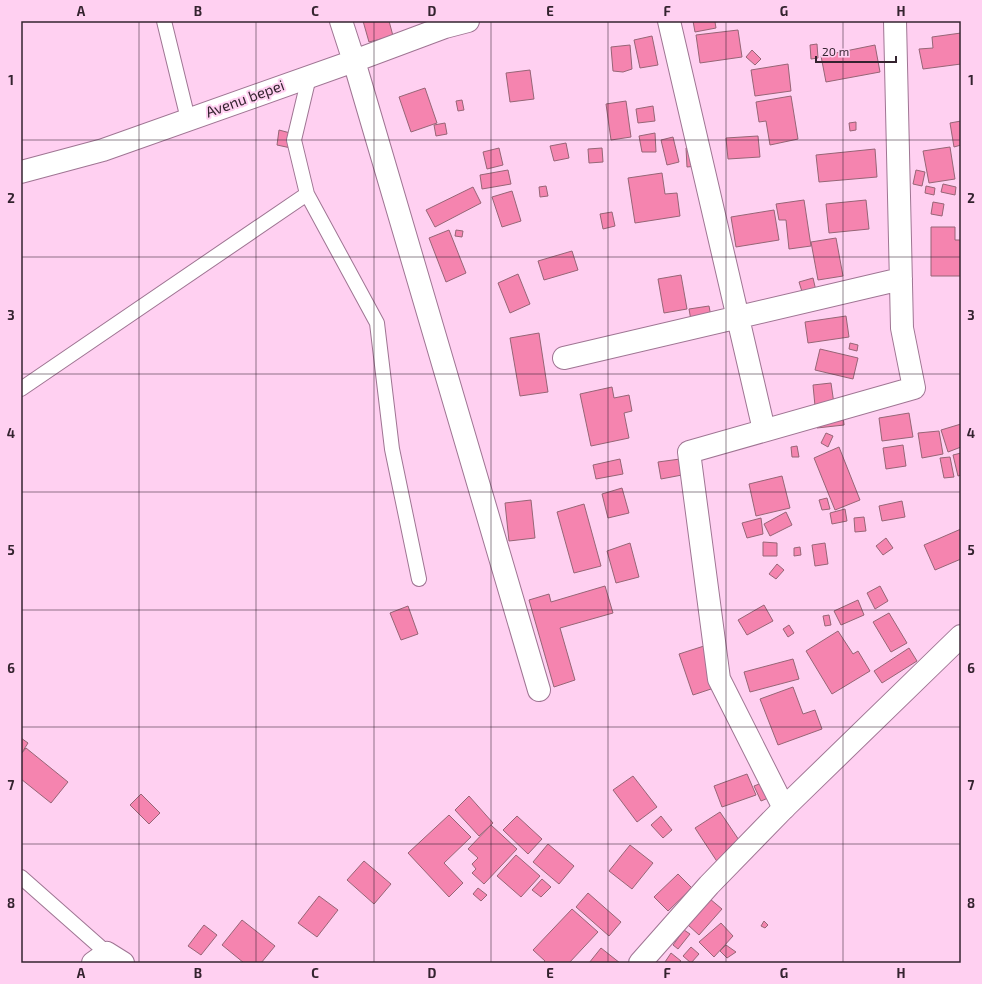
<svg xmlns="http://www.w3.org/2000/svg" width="982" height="984" font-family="'Exo 2',sans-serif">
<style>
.building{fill:#f584af;stroke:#966576}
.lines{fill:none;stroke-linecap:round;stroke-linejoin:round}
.lane-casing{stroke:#9f7593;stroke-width:16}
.street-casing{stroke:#9f7593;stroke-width:24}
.secondary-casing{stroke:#9f7593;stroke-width:24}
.lane{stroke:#fff;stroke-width:14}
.street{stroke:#fff;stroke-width:22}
.secondary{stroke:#fff;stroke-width:22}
.grid{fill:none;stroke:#34232f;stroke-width:1;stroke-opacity:0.55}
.labels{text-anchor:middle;stroke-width:4;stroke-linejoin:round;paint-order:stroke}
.street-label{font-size:15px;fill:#34232f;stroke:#ffd0f1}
.neatline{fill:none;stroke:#34232f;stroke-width:1.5}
.grid-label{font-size:13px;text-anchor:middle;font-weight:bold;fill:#34232f}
</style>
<rect width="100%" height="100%" fill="#ffd0f1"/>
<path class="building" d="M363,21H389L393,36L369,42Z
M693,21H721L715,22L716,28L695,32Z
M738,30L742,57L700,63L696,35Z
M961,33V64L923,69L919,49L933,48L932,37Z
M652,36L658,65L640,68L634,40Z
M817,44L818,58L811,59L810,45Z
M630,45L632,69L623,72L613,71L611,47Z
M875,45L880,72L826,82L821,56Z
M752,50L761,59L755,65L746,57Z
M788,64L791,91L755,96L751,70Z
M530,70L534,99L510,102L506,73Z
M425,88L437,123L411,132L399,97Z
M791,96L798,139L770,145L766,121L759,122L756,102Z
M462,100L464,110L458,111L456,101Z
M626,101L631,137L611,140L606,104Z
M653,106L655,121L638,123L636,109Z
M961,121V145L954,147L950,123Z
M856,122V130L850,131L849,123Z
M445,123L447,134L436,136L434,125Z
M279,130L294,134L291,148L277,145Z
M655,133L656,152H642L639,136Z
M758,136L760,157L728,159L726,138Z
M673,137L679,162L667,165L661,140Z
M566,143L569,158L554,161L550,146Z
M696,147L697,166L687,167L686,148Z
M950,147L955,179L929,183L923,151Z
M499,148L503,165L487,169L483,152Z
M602,148L603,162L589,163L588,149Z
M875,149L877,177L819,182L816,155Z
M508,170L511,184L482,189L480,175Z
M916,170L925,172L922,186L913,184Z
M662,173L665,194L677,193L680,216L635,223L628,178Z
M943,184L956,187L955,195L941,192Z
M546,186L548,196L540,197L539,187Z
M926,186L935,188L934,195L925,193Z
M473,187L481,203L435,227L426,210Z
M512,191L521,221L502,227L492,197Z
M804,200L811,246L789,249L786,220H779L776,204Z
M866,200L869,229L829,233L826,204Z
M933,202L944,204L942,216L931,214Z
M774,210L779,240L736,247L731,217Z
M612,212L615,226L603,229L600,214Z
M931,227H955V240H961V276H931Z
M449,230L466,273L446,282L429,238Z
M456,230L463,231L462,237L455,236Z
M836,238L843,276L818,280L811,242Z
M572,251L578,270L544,280L538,261Z
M518,274L530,304L510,313L498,283Z
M681,275L687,309L664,313L658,279Z
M813,278L817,295L804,298L799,282Z
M709,306L712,322L692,326L689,309Z
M846,316L849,337L808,343L805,322Z
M539,333L548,392L520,396L510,338Z
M850,343L858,345L857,351L849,349Z
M820,349L858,358L853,379L815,370Z
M831,383L834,404L815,406L813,385Z
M612,387L614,398L629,395L632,411L624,413L629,438L591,446L580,394Z
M842,407L844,425L817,428L815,409Z
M909,413L913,437L882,441L879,418Z
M961,424V447L948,452L941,430Z
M939,431L943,454L922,458L918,433Z
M826,433L833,436L828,447L821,443Z
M903,445L906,466L886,469L883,448Z
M797,446L799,457H792L791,447Z
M839,447L860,500L835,510L814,458Z
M961,453V475L958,476L953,455Z
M950,457L954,477L944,478L940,458Z
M620,459L623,474L596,479L593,465Z
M680,459L682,475L661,479L658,462Z
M782,476L790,508L756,516L749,484Z
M622,488L629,513L608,518L602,494Z
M827,498L830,509L822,510L819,500Z
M531,500L535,538L509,541L505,503Z
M902,501L905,517L882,521L879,506Z
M584,504L601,566L574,573L557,512Z
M845,509L847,521L832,524L830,513Z
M786,512L792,525L770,536L764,524Z
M864,517L866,531L855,532L854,518Z
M761,518L763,534L747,538L742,523Z
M961,529V559L935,570L924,545Z
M886,538L893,548L883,555L876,546Z
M763,542L777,543V556H763Z
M630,543L639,577L616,583L607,551Z
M825,543L828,564L815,566L812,545Z
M800,547L801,555L794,556V548Z
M777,564L784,570L776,579L769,574Z
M605,586L613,613L560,628L575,680L554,687L529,600L549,594L551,602Z
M880,586L888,601L875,609L867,593Z
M858,600L864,615L841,625L834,611Z
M764,605L773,621L747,635L738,620Z
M408,606L418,634L401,640L390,613Z
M889,613L907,643L891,652L873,622Z
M829,615L831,625L825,626L823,616Z
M789,625L794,633L788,637L783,629Z
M838,631L853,654L858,651L870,671L832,694L806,651Z
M704,646L717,687L693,695L679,654Z
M909,648L917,661L882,683L874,671Z
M793,659L799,679L750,692L744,672Z
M793,687L803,714L815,710L822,729L778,745L760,699Z
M21,738L28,743L21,754Z
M26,748L68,782L51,803L21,779V754Z
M747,774L756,795L722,807L714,786Z
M633,776L657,807L637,822L613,790Z
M767,781L773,796L761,801L754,786Z
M141,794L160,813L149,824L130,805Z
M469,796L493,823L479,836L455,810Z
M720,812L743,846L718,863L695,828Z
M449,815L471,837L444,863L463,883L449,897L408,853Z
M517,816L542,839L528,854L503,830Z
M661,816L672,830L663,838L651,825Z
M491,825L517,849L484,884L472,873L476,869L472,864L478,858L468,849Z
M548,844L574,866L559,884L533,862Z
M630,845L653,863L632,889L609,871Z
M516,855L540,876L521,897L497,876Z
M364,861L391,884L374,904L347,880Z
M678,874L692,888L668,911L654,897Z
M542,879L551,887L541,897L532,890Z
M478,888L487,895L481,901L473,894Z
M588,893L621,922L609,936L576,907Z
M319,896L338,910L317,937L298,923Z
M710,899L722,909L699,935L688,925Z
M572,909L598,932L569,963H543L545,961L533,950Z
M242,920L275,946L261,963H244L222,945Z
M764,921L768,925L765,928L761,926Z
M721,923L733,936L714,957L699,942Z
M204,925L217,935L201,955L188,946Z
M684,930L690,934L678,949L673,945Z
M726,945L736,952L727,958L720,951Z
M691,947L699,954L691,963L683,956Z
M601,948L620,963H589Z
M671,953L681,961L679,963H666L665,962Z"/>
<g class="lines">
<g class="lane-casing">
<path id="lane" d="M164,21L188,119
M309,77L294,140L307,194L377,323L392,449L419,579
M21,389L307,194
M21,877L107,953"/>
</g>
<g class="street-casing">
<path id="street" d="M341,21L354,61L539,690
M669,21L764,430
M21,172L103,150L354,61L445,27L468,21
M564,358L901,279
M784,808L719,679L689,452L914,388L902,328L895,21
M93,963L107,953L123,963"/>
</g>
<g class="secondary-casing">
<path id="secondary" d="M640,963L709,885L784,808L961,636"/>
</g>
<use href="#lane" class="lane"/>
<use href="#street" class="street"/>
<use href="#secondary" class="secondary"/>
</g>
<path class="grid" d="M139,21V963M256,21V963M374,21V963M491,21V963M608,21V963M726,21V963M843,21V963M21,140H961M21,257H961M21,374H961M21,492H961M21,610H961M21,727H961M21,844H961"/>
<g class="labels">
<g class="street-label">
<text transform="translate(245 99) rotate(-20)" y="5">Avenu bepei</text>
</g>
</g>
<rect width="982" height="984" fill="none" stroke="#ffd0f1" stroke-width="44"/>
<path d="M816 56v6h80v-6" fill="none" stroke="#34232f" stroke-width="2"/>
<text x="822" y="56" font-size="12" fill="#34232f" stroke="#ffd0f1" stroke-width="3" paint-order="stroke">20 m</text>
<rect x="22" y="22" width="938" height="940" class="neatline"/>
<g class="grid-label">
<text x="81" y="16">A</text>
<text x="198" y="16">B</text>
<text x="315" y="16">C</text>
<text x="432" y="16">D</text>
<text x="550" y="16">E</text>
<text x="667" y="16">F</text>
<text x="784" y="16">G</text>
<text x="901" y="16">H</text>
<text x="11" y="85">1</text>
<text x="971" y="85">1</text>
<text x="11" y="203">2</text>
<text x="971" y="203">2</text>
<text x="11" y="320">3</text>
<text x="971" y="320">3</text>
<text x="11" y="438">4</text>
<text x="971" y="438">4</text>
<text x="11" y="555">5</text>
<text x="971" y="555">5</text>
<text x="11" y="673">6</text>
<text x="971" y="673">6</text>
<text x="11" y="790">7</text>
<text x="971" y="790">7</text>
<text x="11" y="908">8</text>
<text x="971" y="908">8</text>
<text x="81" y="978">A</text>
<text x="198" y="978">B</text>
<text x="315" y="978">C</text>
<text x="432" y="978">D</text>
<text x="550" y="978">E</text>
<text x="667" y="978">F</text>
<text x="784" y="978">G</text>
<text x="901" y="978">H</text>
</g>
</svg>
